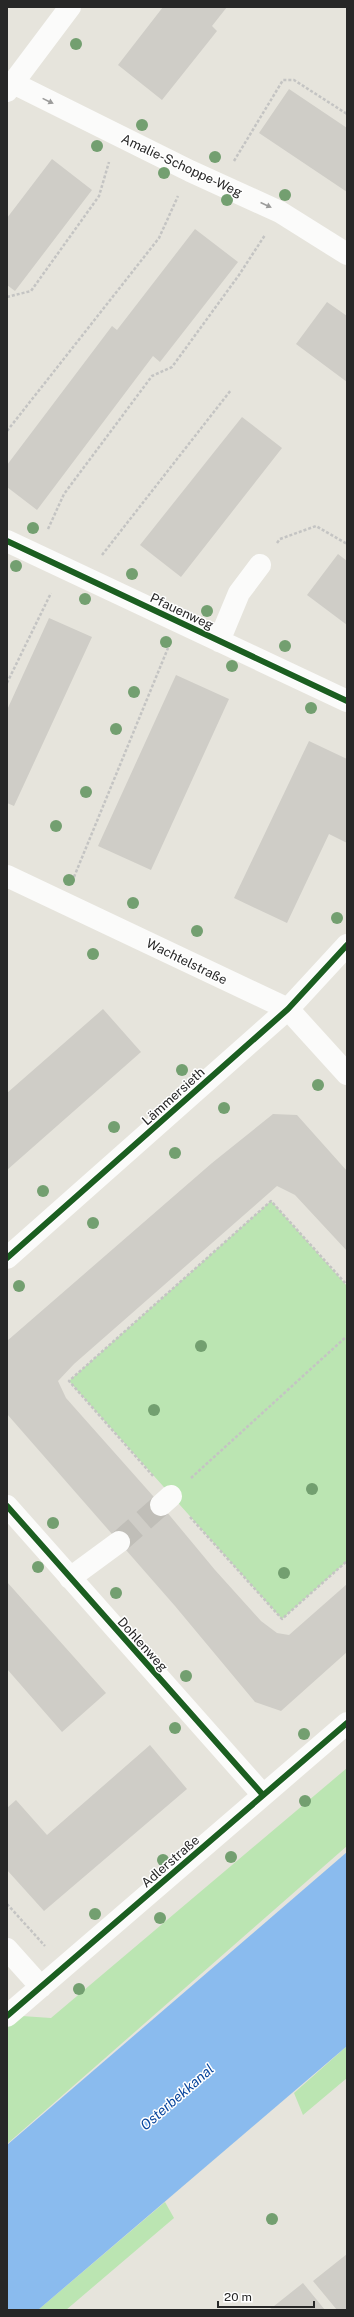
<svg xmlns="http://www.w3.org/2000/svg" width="354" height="2317" font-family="'Public Sans',sans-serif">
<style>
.green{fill:#bbe5b2}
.water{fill:#8abbee}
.building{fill:#cfcdc7}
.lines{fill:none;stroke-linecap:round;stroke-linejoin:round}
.minor-tunnel{stroke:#c0beb8;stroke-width:22;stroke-dasharray:22 11;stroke-linecap:butt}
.path{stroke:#c4c4c3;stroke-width:2.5;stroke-dasharray:3 2;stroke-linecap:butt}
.minor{stroke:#fbfbfa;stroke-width:22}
.cycleway-casing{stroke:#fff;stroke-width:8}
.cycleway{stroke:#1b5e20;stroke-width:6}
.tree{fill:#739f70}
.oneway{fill:#9c9c9b}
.labels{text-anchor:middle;stroke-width:3;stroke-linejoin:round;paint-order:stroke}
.street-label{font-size:13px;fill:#272727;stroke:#fff}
.water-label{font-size:14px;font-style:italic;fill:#06449c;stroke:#fff}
</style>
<rect width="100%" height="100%" fill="#e6e4dc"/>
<path class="green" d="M271,1201L347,1286V1561L282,1619L69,1381Z
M347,1768V1846L7,2144V2015L51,2018Z
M347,2046V2078L303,2115L294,2093Z
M165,2202L174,2218L66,2310H38Z"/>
<path class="water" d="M347,1852V2046L38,2310H7V2145Z"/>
<path class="building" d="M163,7H227L212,26L217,31L162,100L118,65Z
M289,89L347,128V192L259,133Z
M52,159L92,190L15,291L7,285V218Z
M195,229L238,262L160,362L153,356L37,510L7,487V465L112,326L117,330Z
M327,302L347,316V382L296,344Z
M242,417L282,448L181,577L140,545Z
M338,554L347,561V625L307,595Z
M49,618L92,637L14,806L7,803V710Z
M176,675L229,699L151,870L98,846Z
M309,741L347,759V843L329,834L287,923L234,898Z
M103,1009L141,1052L7,1170V1093Z
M273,1114L297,1115L347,1171V1251L295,1195L277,1186L74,1364L58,1381L66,1398L161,1505L215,1570L261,1621L277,1633L289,1635L347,1584V1652L281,1711L255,1702L175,1606L7,1414V1341L212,1163Z
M7,1582L106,1693L62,1732L7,1669Z
M150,1745L187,1789L44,1911L7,1870V1808L16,1800L47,1835Z
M347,2254V2310H337L313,2281Z
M303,2283L325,2310H269Z"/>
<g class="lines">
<path class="minor-tunnel" d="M119,1542L161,1505"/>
<path class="path" d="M234,161L283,80H294L347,114
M7,297L31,291L99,196L109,162
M7,431L159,238L178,196
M48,529L64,494L152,376L172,367L239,275L265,235
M277,543L280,539L316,526L347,544
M102,555L231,390
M7,683L51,593
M74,877L168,648
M153,1476L69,1381L271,1201L347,1285
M191,1478L347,1336
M190,1517L282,1619L347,1561
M7,1904L45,1946"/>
<path class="minor" d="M13,83L190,171L280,212L347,254
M7,91L70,7
M7,541L347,701
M219,641L239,593L260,565
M7,876L288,1009L347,1074
M7,1258L288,1009L347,945
M161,1505L171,1496
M7,1506L263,1795
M70,1578L119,1542
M7,1949L41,1987
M7,2016L347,1723"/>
<g class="cycleway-casing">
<path id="cycleway" d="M7,541L347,701
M7,1258L288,1009L347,945
M7,1506L263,1795
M7,2016L347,1723"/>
</g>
<use href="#cycleway" class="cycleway"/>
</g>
<g class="tree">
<circle cx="76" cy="44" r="6"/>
<circle cx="142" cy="125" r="6"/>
<circle cx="97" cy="146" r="6"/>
<circle cx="215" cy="157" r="6"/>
<circle cx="164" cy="173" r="6"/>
<circle cx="285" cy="195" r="6"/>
<circle cx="227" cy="200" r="6"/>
<circle cx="33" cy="528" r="6"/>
<circle cx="16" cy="566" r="6"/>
<circle cx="132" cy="574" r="6"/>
<circle cx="85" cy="599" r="6"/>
<circle cx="207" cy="611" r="6"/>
<circle cx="166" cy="642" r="6"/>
<circle cx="285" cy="646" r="6"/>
<circle cx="232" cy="666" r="6"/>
<circle cx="134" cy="692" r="6"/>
<circle cx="311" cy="708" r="6"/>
<circle cx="116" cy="729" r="6"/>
<circle cx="86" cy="792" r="6"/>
<circle cx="56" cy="826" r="6"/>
<circle cx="69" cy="880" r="6"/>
<circle cx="133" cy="903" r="6"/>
<circle cx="337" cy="918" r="6"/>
<circle cx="197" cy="931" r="6"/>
<circle cx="93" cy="954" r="6"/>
<circle cx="182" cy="1070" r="6"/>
<circle cx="318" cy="1085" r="6"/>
<circle cx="224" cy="1108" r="6"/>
<circle cx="114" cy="1127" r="6"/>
<circle cx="175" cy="1153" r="6"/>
<circle cx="43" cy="1191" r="6"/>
<circle cx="93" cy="1223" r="6"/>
<circle cx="19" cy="1286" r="6"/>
<circle cx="201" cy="1346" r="6"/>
<circle cx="154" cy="1410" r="6"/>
<circle cx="312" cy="1489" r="6"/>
<circle cx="53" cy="1523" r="6"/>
<circle cx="38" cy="1567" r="6"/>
<circle cx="284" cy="1573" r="6"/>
<circle cx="116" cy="1593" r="6"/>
<circle cx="186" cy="1676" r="6"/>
<circle cx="175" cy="1728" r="6"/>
<circle cx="304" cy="1734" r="6"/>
<circle cx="305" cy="1801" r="6"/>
<circle cx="231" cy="1857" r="6"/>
<circle cx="163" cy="1860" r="6"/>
<circle cx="95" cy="1914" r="6"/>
<circle cx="160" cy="1918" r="6"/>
<circle cx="79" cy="1989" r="6"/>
<circle cx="272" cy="2219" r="6"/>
</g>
<defs><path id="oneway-solid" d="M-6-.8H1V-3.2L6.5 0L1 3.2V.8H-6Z"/></defs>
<g class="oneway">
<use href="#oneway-solid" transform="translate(48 101) rotate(26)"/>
<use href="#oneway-solid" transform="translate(266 205) rotate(25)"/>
</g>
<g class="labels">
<g class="street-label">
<text transform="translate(182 165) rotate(25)" y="5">Amalie-Schoppe-Weg</text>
<text transform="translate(182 611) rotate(25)" y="5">Pfauenweg</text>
<text transform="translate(187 961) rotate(26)" y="5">Wachtelstraße</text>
<text transform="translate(173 1096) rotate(-42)" y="5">Lämmersieth</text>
<text transform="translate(143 1644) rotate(48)" y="5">Dohlenweg</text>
<text transform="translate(170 1861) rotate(-41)" y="5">Adlerstraße</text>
</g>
<g class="water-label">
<text transform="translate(177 2097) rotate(-41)" y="5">Osterbekkanal</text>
</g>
</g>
<rect width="354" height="2317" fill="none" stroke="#272727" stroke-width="16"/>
<path d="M218 2301v6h96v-6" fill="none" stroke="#272727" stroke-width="2"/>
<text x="224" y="2301" font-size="12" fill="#272727" stroke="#ffffff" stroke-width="3" paint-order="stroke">20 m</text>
</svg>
